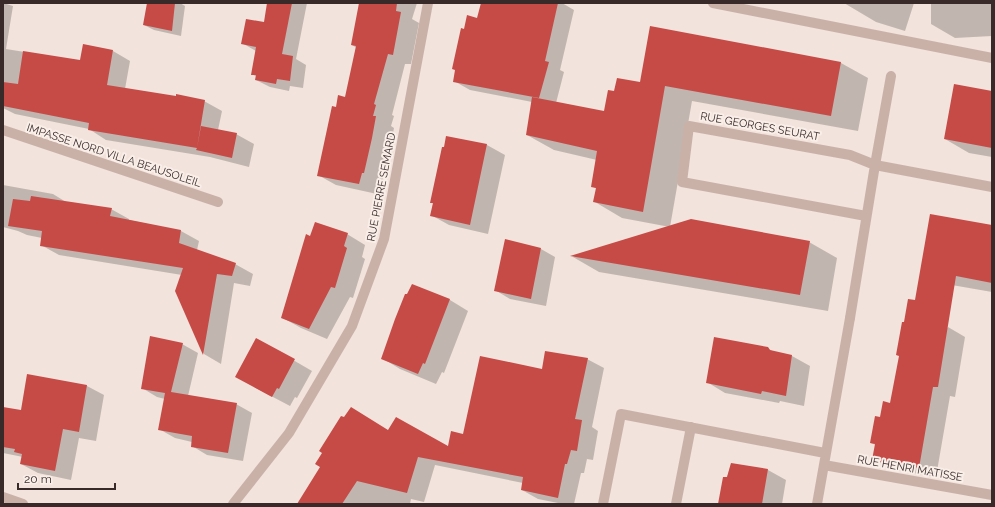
<svg xmlns="http://www.w3.org/2000/svg" width="995" height="507" font-family="Raleway,sans-serif">
<style>
.shadow{fill:#0003}
.building{fill:#c64b46}
.lines{fill:none;stroke-linecap:round;stroke-linejoin:round}
.pedestrian{stroke:#cab1a8;stroke-width:10}
.minor{stroke:#cab1a8;stroke-width:10}
.tertiary{stroke:#cab1a8;stroke-width:10}
.labels{text-anchor:middle;stroke-width:4;stroke-linejoin:round;paint-order:stroke}
.street-label{font-size:11px;fill:#372a28;stroke:#faeee9}
</style>
<rect width="100%" height="100%" fill="#f2e3dc"/>
<path class="shadow" d="M3,3L13,6L6,49L81,61L113,51L130,61L125,89L204,101L222,111L218,130L236,134L254,144L249,167L210,157L106,140L89,129L15,114L3,108Z
M148,3H180L185,6L181,36L154,30L144,25Z
M268,3H307L296,59L306,65L303,88L290,86L289,91L270,87L256,80L257,77L252,74L256,51L242,43L265,24Z
M360,3H417L412,19L419,23L411,64H405L392,115L394,116L391,126L394,128L390,149L382,183H380L377,194L336,185L318,175L336,109L346,98L357,48L352,45Z
M482,3H562L574,10L560,70L564,72L556,103L605,112L615,92L641,83L651,27L841,63L868,78L858,131L692,101L670,227L809,242L837,258L828,311L599,272L573,257L670,227L622,218L595,202L597,189L592,186L597,160L554,150L527,135L532,102L470,90L454,81L464,30L478,19Z
M844,3H914L905,31L876,22Z
M931,3H992V36L955,38L931,24Z
M992,92V157L969,153L945,139Z
M447,137L487,145L505,155L488,234L449,225L431,215L433,204L432,202Z
M3,185L53,194L66,202L111,209L129,219V220L181,231L199,241L197,250L235,264L253,274L250,286L234,283L221,364L204,354L176,291L182,275L59,255L41,245L42,238L27,235L18,231L3,227Z
M992,226V292L946,284Z
M347,234L365,245L362,257L365,259L353,298L350,297L327,339L301,328L283,318L310,237Z
M541,249L555,257L546,306L510,299L495,290Z
M412,285L450,300L468,311L444,373L442,372L436,384L400,369L382,358Z
M948,327L965,337L955,397L950,396L936,477L891,469L874,459L876,445L871,443L881,418Z
M257,339L312,371L297,398L295,397L290,406L254,387Z
M182,344L198,353L188,396L236,404L252,413L243,461L207,455L192,446V442L175,438L159,429L165,399L157,397L142,388Z
M767,348L774,352L792,356L810,366L804,406L780,401L779,403L725,393L707,382Z
M587,359L604,368L592,427L598,431L593,460L587,459L584,473H581L574,504H563L538,499L522,490L523,483L435,465L424,502L411,499L410,504H299L388,431L448,447L542,370Z
M28,376L87,386L104,395L96,441L79,438L71,480L38,473L21,464L23,457L3,453V408L22,412Z
M731,464L768,470L786,480L782,504H719Z"/>
<path class="building" d="M147,3H175L172,31L143,25Z
M267,3H292L282,54L293,56L290,81L277,79L276,84L255,80L256,75H251L256,47L241,44L246,19L264,22Z
M359,3H397L396,11L401,12L393,55L388,54L374,104L376,105L373,116H376L372,138L364,173H362L359,184L317,176L332,106L336,107L338,95L345,97L356,46L351,45Z
M481,3H558L545,61L549,62L539,98L453,82L455,70L452,69L461,28L464,29L467,15L477,18Z
M650,26L841,62L831,116L665,86L643,212L593,202L596,188L591,187L597,151L526,135L532,97L604,111L608,90L614,91L617,78L640,82Z
M83,44L113,50L107,85L176,96V94L205,100L197,148L201,126L237,133L232,158L196,150L197,148L88,130L89,123L3,106V82L18,84L23,51L80,60Z
M954,84L992,91V148L944,139Z
M446,136L487,144L470,225L430,216L433,203H430L442,147H444Z
M31,196L112,208L110,216L181,230L179,243L236,263L232,276L217,274L203,355L175,291L183,268L40,246L42,231L8,226L13,199L30,201Z
M930,214L992,225V283L956,276L938,387H933L919,468L872,460L875,444L870,443L875,416L880,417L883,401L890,403L899,356L896,355L902,322H904L908,299L915,300Z
M691,219L810,241L800,295L570,256Z
M315,222L348,233L344,246L347,248L335,288L331,287L309,329L281,318L306,234L310,236Z
M505,239L541,248L531,299L494,291Z
M412,284L450,299L425,364L423,363L418,374L381,359L395,319L405,294H407Z
M150,336L183,343L171,392L237,403L228,453L191,447L192,436L158,430L165,393L141,389Z
M714,337L768,347L770,350L792,355L786,396L762,391L761,394L706,383Z
M256,338L295,359L279,389L277,388L272,397L235,377Z
M545,351L588,358L575,419L582,420L577,451L571,450L567,464H565L558,498L521,490L523,477L418,457L407,493L357,481L342,504H297L320,467L315,464L322,453L319,451L341,416L344,417L351,407L388,430L396,417L448,446L451,431L463,434L480,356L542,369Z
M27,374L87,385L79,432L63,429L55,471L20,464L22,454L14,452L15,449L3,447V407L21,410Z
M731,463L768,469L762,504H718L723,477H727Z"/>
<g class="lines">
<path class="pedestrian" d="M713,3L992,58
M866,216L682,182L689,126L850,155L875,165L891,76
M850,318L875,165L992,187"/>
<path class="minor" d="M3,130L218,202
M824,465L992,495
M233,504L289,433L352,326L384,239L428,3
M603,504L621,414L825,453
M676,504L691,427
M817,504L850,318"/>
<path class="tertiary" d="M3,497L23,504"/>
</g>
<g class="labels">
<g class="street-label">
<text transform="translate(760 126) rotate(10)" y="4">RUE GEORGES SEURAT</text>
<text transform="translate(114 155) rotate(18)" y="4">IMPASSE NORD VILLA BEAUSOLEIL</text>
<text transform="translate(381 187) rotate(-79)" y="4">RUE PIERRE SEMARD</text>
<text transform="translate(910 468) rotate(10)" y="4">RUE HENRI MATISSE</text>
</g>
</g>
<rect width="995" height="507" fill="none" stroke="#372a28" stroke-width="8"/>
<path d="M18 483v6h97v-6" fill="none" stroke="#372a28" stroke-width="2"/>
<text x="24" y="483" font-size="12" fill="#372a28" stroke="#faeee9" stroke-width="3" paint-order="stroke">20 m</text>
</svg>
